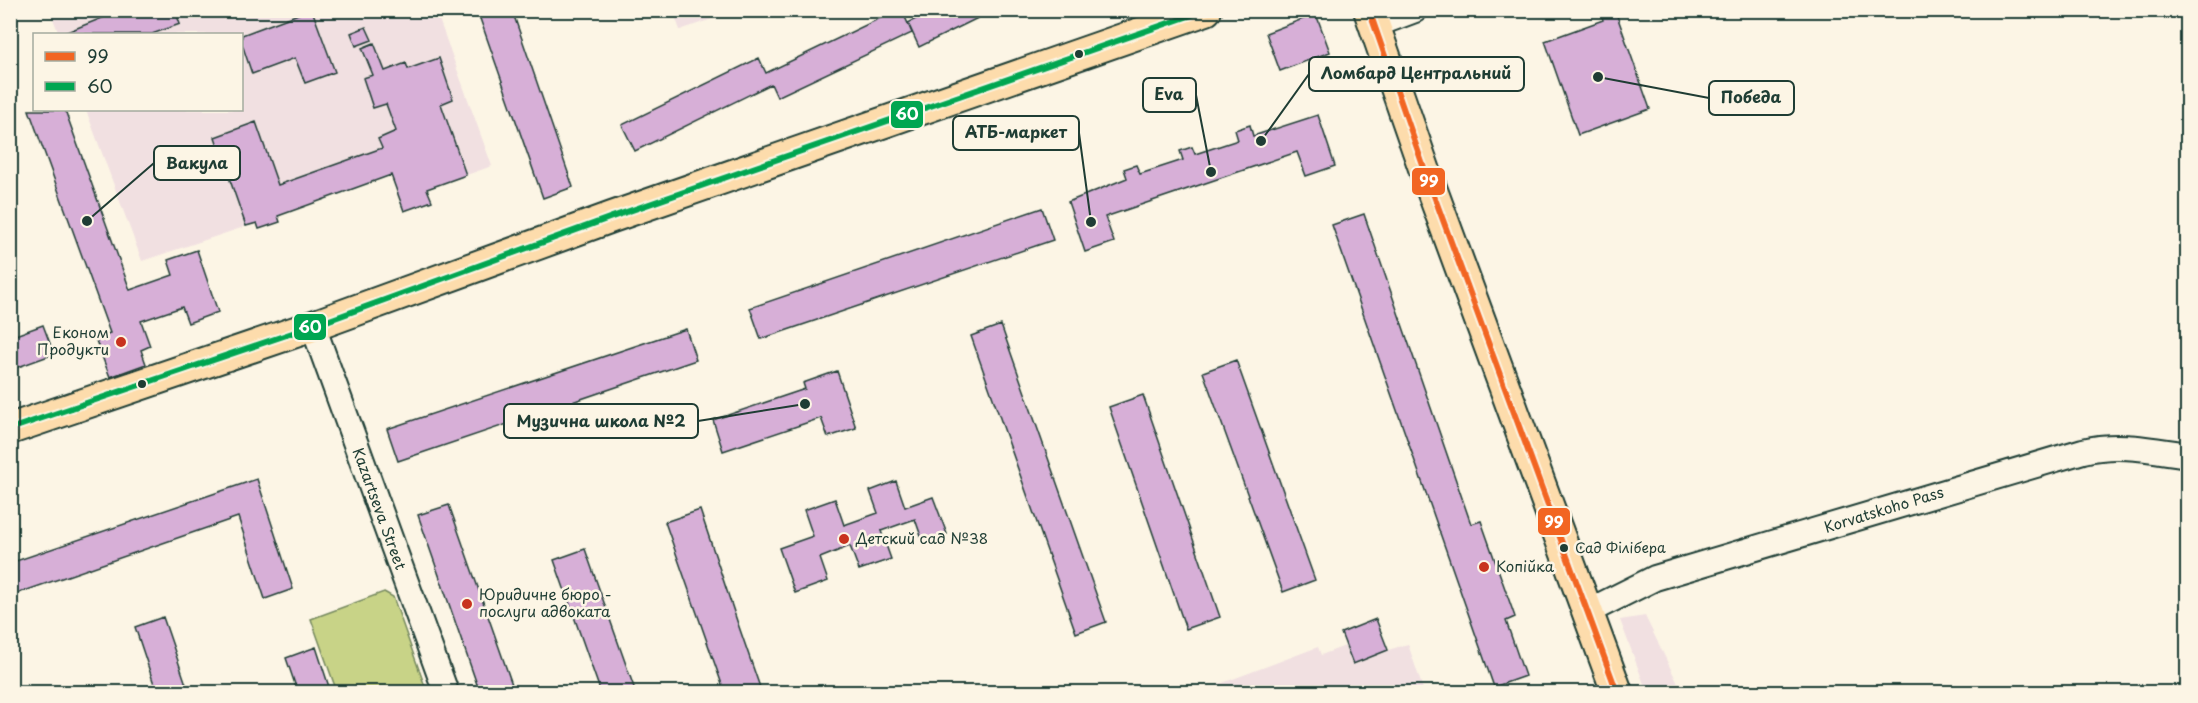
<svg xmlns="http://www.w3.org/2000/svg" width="2198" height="703" font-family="'Playpen Sans',sans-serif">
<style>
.built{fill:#f1e0e1}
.green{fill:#c8d387;stroke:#74885e;stroke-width:1.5}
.building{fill:#d7afd7;stroke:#1f3d34;stroke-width:1.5}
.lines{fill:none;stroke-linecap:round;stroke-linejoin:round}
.minor-casing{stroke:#1f3d34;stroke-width:28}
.major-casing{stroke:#1f3d34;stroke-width:34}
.minor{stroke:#fcf5e5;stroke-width:24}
.major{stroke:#fddcac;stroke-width:30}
.bus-1-casing{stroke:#fcf5e5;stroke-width:10}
.bus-2-casing{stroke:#fcf5e5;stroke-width:10}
.bus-1{stroke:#f26522;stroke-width:6}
.bus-2{stroke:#00a651;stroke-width:6}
.bus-dot{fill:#1f3d34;stroke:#fcf5e5;stroke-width:2}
.poi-dot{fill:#c8321e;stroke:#fcf5e5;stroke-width:2}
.labels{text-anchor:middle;stroke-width:5;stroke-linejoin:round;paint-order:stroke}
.bus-label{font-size:14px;fill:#1f3d34;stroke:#fcf5e5;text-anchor:start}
.poi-label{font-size:15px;fill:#1f3d34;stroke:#fcf5e5;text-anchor:start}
.street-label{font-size:15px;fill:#1f3d34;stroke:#fcf5e5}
.leader{fill:none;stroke:#1f3d34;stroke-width:2}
.callout-dot{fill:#1f3d34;stroke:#fcf5e5;stroke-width:2}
.callout{fill:#fcf5e5;stroke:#1f3d34;stroke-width:2}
.callout-label{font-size:16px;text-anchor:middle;font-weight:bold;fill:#1f3d34}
.line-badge{stroke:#fcf5e5;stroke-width:2}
.badge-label{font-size:16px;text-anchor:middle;font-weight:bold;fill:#fff}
</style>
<rect width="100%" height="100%" fill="#fcf5e5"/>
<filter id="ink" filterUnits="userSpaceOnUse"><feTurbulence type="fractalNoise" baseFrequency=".0167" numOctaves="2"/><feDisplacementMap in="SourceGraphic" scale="12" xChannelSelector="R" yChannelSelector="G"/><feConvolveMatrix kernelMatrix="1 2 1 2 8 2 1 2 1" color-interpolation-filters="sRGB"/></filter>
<g filter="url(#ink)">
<path class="built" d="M50,11H436L492,166L427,189L432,201L404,211L387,165L278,216L280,222L259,229L256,223L142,261L86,110H242V34H59Z
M673,11V10L735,11L680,30Z
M1645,616L1682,692H1647L1620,620Z
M1376,619L1388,650L1408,644L1424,692H1198L1318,647L1321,655L1345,646L1341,633Z"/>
<path class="green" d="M384,592L393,597L427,692H337L311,619Z"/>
<path class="building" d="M122,10H175L180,24L152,34H62Z
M309,10H312L335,72L305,83L295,58L252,74L242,44V35Z
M477,10H512L573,187L543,198Z
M897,10H902L912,33L777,97L771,84L635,151L622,125L759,58L766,73Z
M933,10H994L919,47L908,23Z
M1600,10H1615L1650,109L1578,135L1545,41L1603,20Z
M1316,14L1330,52L1280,71L1266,33Z
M366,27L372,40L356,46L351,33Z
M374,43L385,71L406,63L408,69L439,58L453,99L441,104L466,175L427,189L432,201L404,211L391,175L278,216L280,222L259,229L257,223L246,226L215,137L256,122L278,185L382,148L378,139L396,131L386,104L373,108L363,78L373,75L362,48Z
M29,110H65L130,290L173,275L168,260L197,250L218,312L188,323L182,307L141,321L150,346L141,350L146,364L110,377L95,338L110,333Z
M1318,115L1335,166L1306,176L1297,152L1105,217L1114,242L1085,252L1068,202L1127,178L1124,169L1136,165L1140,174L1183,160L1180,151L1192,147L1195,154L1238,140L1235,130L1250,125L1253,136Z
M1042,208L1053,240L761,339L750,308Z
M1364,214L1471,524L1481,521L1515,617L1506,621L1525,676L1494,687L1332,225Z
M43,325L54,354L10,370V337Z
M1001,325L1106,622L1076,633L971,336Z
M686,329L696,360L398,461L387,429Z
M1236,360L1315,580L1283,592L1203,372Z
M837,371L856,428L828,437L821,418L723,451L713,420L805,389L803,383Z
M1143,395L1220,617L1186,629L1109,407Z
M257,479L293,589L265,599L238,517L10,596V563Z
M896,481L905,507L933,497L947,534L923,542L915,519L881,531L891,559L859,570L850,546L820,558L828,581L795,593L779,548L813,536L804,510L835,499L844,525L878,513L870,491Z
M449,505L515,693H480L418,515Z
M700,510L737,621L762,693H725L665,522Z
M585,549L636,693H601L554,560Z
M163,617L189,693H157L135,627Z
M1376,619L1388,650L1353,664L1341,633Z
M316,647L331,693H298L286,658Z"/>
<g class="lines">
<g class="minor-casing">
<path id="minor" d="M1375,25L1415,10
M313,326L446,692
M1589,611L1655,578L2083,451C2119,442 2152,450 2188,455"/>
</g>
<g class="major-casing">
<path id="major" d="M1369,10L1426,174L1617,692
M10,429L313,326L612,217L1206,10"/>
</g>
<use href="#minor" class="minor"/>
<use href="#major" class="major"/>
<g class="bus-1-casing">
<path id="bus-1" d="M1369,10L1426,174L1617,692"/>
</g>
<g class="bus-2-casing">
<path id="bus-2" d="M10,429L313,326L612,217L1206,10"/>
</g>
<use href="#bus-1" class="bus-1"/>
<use href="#bus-2" class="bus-2"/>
</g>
</g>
<g class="bus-dot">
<circle cx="1079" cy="54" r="5"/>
<circle cx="142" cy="384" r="5"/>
<circle cx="1564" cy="548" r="5"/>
</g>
<g class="poi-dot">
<circle cx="121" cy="342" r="6"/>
<circle cx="844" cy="539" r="6"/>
<circle cx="1484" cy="567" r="6"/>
<circle cx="467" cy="604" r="6"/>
</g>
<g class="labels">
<g class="bus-label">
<text x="1575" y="553">Сад Філібера</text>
</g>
<g class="poi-label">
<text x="109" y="338" text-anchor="end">Економ<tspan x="109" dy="17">Продукти</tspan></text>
<text x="856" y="544">Детский сад №38</text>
<text x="1496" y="572">Копійка</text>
<text x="479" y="600">Юридичне бюро -<tspan x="479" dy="17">послуги адвоката</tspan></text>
</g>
<g class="street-label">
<text transform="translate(379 509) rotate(70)" y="5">Kazartseva Street</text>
<text transform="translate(1884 510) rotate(-17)" y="5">Korvatskoho Pass</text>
</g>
</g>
<path class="leader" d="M1261 141L1309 74M1211 172L1196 95M1598 77L1709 98M1091 222L1079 133M87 221L154 163M805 404L698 421"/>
<g class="callout-dot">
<circle cx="1261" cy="141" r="6"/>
<circle cx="1211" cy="172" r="6"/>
<circle cx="1598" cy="77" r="6"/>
<circle cx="1091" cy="222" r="6"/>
<circle cx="87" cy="221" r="6"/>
<circle cx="805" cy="404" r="6"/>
</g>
<g class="callout">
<rect x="1309" y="57" width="215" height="34" rx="6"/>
<rect x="1143" y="78" width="53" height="34" rx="6"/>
<rect x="1709" y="81" width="85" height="34" rx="6"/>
<rect x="953" y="116" width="126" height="34" rx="6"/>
<rect x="154" y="146" width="86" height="34" rx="6"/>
<rect x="504" y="404" width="194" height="34" rx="6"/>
</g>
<g class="callout-label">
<text x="1416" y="79">Ломбард Центральний</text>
<text x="1169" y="100">Eva</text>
<text x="1751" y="103">Победа</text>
<text x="1016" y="138">АТБ-маркет</text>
<text x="197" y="169">Вакула</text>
<text x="601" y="427">Музична школа №2</text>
</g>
<g class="line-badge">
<rect x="890" y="100" width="34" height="29" rx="6" fill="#00a651"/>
<rect x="1411" y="167" width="35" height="29" rx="6" fill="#f26522"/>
<rect x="293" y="313" width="34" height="28" rx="6" fill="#00a651"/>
<rect x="1537" y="507" width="34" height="29" rx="6" fill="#f26522"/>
</g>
<g class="badge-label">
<text x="907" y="120">60</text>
<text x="1429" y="187">99</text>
<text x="310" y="333">60</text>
<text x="1554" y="528">99</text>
</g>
<rect width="2198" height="703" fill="none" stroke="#fcf5e5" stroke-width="36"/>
<rect x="18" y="18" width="2162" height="667" fill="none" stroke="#1f3d34" stroke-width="2" filter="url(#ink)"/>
<rect x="33" y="33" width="210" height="78" fill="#fcf5e5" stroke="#a4ab9e" stroke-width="1.5"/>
<rect x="45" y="52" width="30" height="9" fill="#f26522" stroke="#a4ab9e" stroke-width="1.5"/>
<text x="87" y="63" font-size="18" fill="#1f3d34">99</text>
<rect x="45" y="82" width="30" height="9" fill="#00a651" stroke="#a4ab9e" stroke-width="1.5"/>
<text x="87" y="93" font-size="18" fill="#1f3d34">60</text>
</svg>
